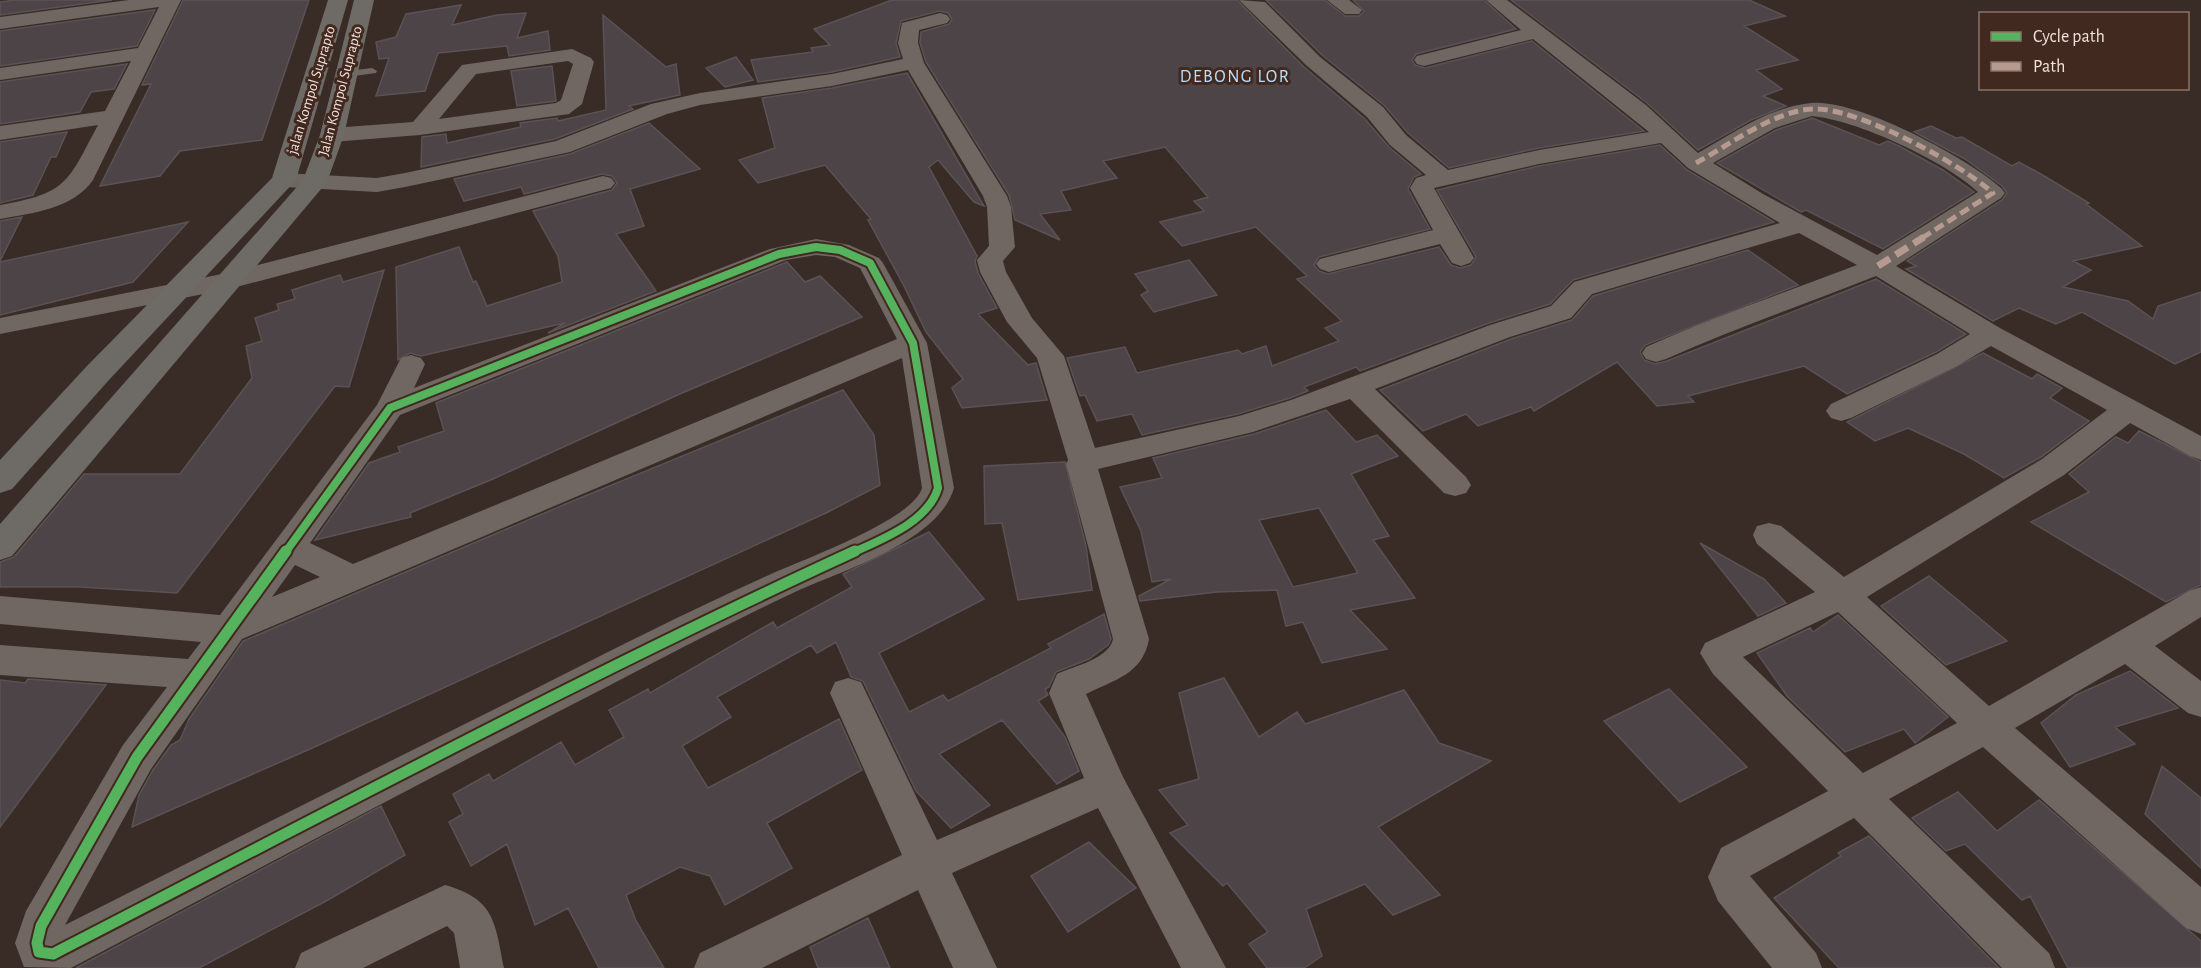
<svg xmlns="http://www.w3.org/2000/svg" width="2201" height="968" font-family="'Alegreya Sans',sans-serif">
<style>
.building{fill:#4c4447;stroke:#5b5255;stroke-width:1.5;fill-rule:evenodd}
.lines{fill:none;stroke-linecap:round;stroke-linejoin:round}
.lane{fill:#706662;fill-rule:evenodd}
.street{fill:#706662;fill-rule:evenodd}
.secondary{fill:#6e6a65;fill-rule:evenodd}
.quiet-far1{stroke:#b69a8f;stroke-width:5;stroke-dasharray:10 5;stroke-linecap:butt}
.quiet{stroke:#b69a8f;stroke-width:7;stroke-dasharray:14 7;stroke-linecap:butt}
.cycleway-far1-casing{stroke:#41291f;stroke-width:12}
.cycleway-casing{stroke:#41291f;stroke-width:15}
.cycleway-far1{stroke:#56b35d;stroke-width:8}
.cycleway{stroke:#56b35d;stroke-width:11}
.labels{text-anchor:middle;stroke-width:6;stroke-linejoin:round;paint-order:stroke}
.far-street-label{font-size:15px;fill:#f2e1db;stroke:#41291f}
.far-quarter-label{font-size:18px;letter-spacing:1.5px;fill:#b7defe;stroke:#41291f}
</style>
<rect width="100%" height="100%" fill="#392c27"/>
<path class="building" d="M16,0H112L0,15V2Z
M183,0H309L262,140L180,151L160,176L100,186L151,84L142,85Z
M892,0H1237L1304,67L1365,119L1389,147L1421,174L1414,177L1408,189L1430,229L1319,257L1314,265L1319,271L1328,274L1439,247L1451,265L1460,268L1471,265L1476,257L1437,190L1539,166L1660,145L1687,170L1774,222L1573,280L1550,304L1489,323L1360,371L1356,367L1304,387L1308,391L1290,398L1238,414L1142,435L1132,414L1097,421L1085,395L1080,396L1067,358L1125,347L1137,373L1238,350L1242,354L1266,346L1272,366L1339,341L1325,328L1342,321L1297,279L1307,276L1256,227L1182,246L1160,222L1204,211L1194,201L1208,197L1165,147L1103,161L1117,178L1061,191L1071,210L1040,214L1060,240L1015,220L1009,195L926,62L920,43L921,32L949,24L952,19L948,13L939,11L901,21L896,43L900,57L832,72L758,82L751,60L813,52L811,48L830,45L814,29Z
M1266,0H1325L1345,16H1359L1364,11L1353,0H1484L1516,29L1416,54L1412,60L1415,65L1425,68L1532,41L1644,131L1539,148L1449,168L1408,133L1384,105L1322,55Z
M1511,0H1749L1785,16L1744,26L1798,60L1756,70L1782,89L1763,96L1786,106L1751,120L1698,150L1647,103Z
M461,5L452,25L497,15L526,13L517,38L548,31L550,50L509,56L507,46L438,53L425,91L376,96L389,58L379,59L376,42L396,37L406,14Z
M155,10L137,46L0,66V31Z
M603,15L666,67L676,64L680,95L629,106L633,109L555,139L421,167L422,137L446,134L447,143L521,127L520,123L557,118L558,121L606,110Z
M736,57L753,80L725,87L706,68Z
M127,64L114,89L91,92L80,112L0,124V82Z
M552,66L556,101L517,106L511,71Z
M907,73L984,206L974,202L938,160L929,167L977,256L975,261L978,273L997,308L978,314L1028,365L1036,363L1047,400L962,408L952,388L963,379L926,332L904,286L868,220L871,219L825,165L758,183L739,160L775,148L762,98L832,88Z
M1812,118L1879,145L1888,141L1899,146L1943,170L1974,192L1883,249L1806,210L1801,212L1717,163L1776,130Z
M649,123L700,169L630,189L644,226L616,234L656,291L548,333L565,323L421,356L410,353L398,360L396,267L459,247L473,282L476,281L487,306L562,282L558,256L533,211L612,190L617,183L612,176L602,174L524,194L521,187L464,201L454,179L570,154Z
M1931,126L1956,138L1962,137L2012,166L2019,162L2046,177L2089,203L2086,204L2142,246L2073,261L2091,270L2063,287L2128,301L2153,319L2158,306L2201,292V352L2175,364L2082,312L2056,324L2019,308L1993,321L1906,269L1916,266L1907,261L2002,200L2007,193L2002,186L1965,159L1914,132Z
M67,132L56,157H51L33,195L0,203V142Z
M22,217L0,261V221Z
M188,222L133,282L0,315V262Z
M1748,250L1798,285L1645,345L1640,352L1644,360L1655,364L1667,361L1876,279L1966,334L1936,352L1847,394L1804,366L1688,396L1694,402L1657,406L1617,362L1534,411L1531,407L1478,426L1466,414L1423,431L1380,390L1511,339L1572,320L1593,296Z
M1189,260L1217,295L1154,312L1141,295L1148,291L1135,274Z
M787,262L805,282L820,276L862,317L682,393L493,479L410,513L411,517L315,540L369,463L400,452L398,447L444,431L436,403Z
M384,270L349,387L335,386L177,593L80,587H0V562L14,557L84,474H180L252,378L246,346L262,341L255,318L279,310L277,304L295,299L292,290L340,275L343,282Z
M1983,353L2032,379L2037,374L2062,388L2050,398L2089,421L2041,457L2004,478L1964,454L1908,428L1875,441L1847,422Z
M843,390L874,435L880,485L828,512L310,749L132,827L139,795L153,770L171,745L180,740L189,719L243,641L568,503Z
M1326,410L1356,442L1377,435L1398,456L1351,474L1389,536L1373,540L1415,598L1350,610L1387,649L1322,663L1303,622L1286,626L1277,590L1217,592L1140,601L1139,596L1171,579L1152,582L1141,531L1120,487L1162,478L1153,458L1254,434ZM1319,508L1358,573L1293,587L1259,520Z
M2139,431L2201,462V585L2166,602L2031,522L2089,492L2069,474L2116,437L2128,443Z
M1065,462L1086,546L1092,590L1018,600L1002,523L985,524L984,466Z
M929,532L984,599L879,653L909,712L943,695L948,701L1051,648L1048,644L1104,614L1111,639L1108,645L1089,659L1056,672L1049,687L1045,689L1048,695L1038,701L1065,737L1079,771L1057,784L1002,720L939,754L990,805L951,828L916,791L863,681L851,677L836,642L817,653L811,645L717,697L731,717L682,746L708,788L839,719L862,770L767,823L792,868L725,905L710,876L680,867L626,895L636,921L664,968H599L568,908L535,925L507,844L471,866L449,822L463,814L453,794L489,774L493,781L561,742L575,765L624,737L609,710L648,689L650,693L773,622L777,628L852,587L843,574Z
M1700,543L1764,579L1786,603L1758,616Z
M1929,576L2007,641L1946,665L1881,606Z
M1838,615L1948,717L1915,743L1904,729L1845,752L1787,696L1757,653L1810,628L1813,632Z
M2130,671L2178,708L2115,727L2135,744L2070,767L2041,723L2076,695Z
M1224,678L1259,737L1297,712L1305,724L1404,690L1439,743L1491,761L1378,827L1440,895L1393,915L1365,884L1306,909L1322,956L1304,968H1267L1249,944L1268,932L1227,883L1223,886L1170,833L1188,825L1159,790L1199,779L1179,693Z
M28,679L106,685L0,827V680L25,683Z
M1669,689L1747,767L1680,802L1604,721Z
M2162,766L2201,798V868L2145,814Z
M1958,792L1997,831L2039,800L2201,941V968H2068L2030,896L2022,900L1965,844L1946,851L1912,818Z
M381,806L405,855L328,900L199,968H76Z
M1869,836L1999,968H1839L1774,898L1841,856L1838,853Z
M1089,842L1136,888L1068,932L1031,876Z
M868,918L890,968H818L810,947Z"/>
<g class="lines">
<path class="lane" d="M372,68L377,71L376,73L347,77L342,74L347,71Z"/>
<path class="street" d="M129,0H181L93,180C73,209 32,213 0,219V205C68,193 67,183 98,125L0,140V126L105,111L131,61L0,80V68L138,48L159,7L0,29V17Z
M1239,0L1265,2L1320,57L1383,107L1406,135L1448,170L1539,150L1649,132L1533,39L1424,66L1417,64L1414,60L1417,56L1521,30L1486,0H1507L1646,105L1698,153C1733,133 1770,107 1811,103C1856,98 1968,158 2001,188L2005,193L2001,198L1896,266L2000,328L2201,436V460L2190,456L2130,423L2064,475L1867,597L1989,706L2189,591L2201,587V617L2155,646L2201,681V717L2188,713L2125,664L2015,728L2201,887V934L2186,928L1983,747L1889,799L2049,953L2055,968H2002L1854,818L1750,876L1816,953L1822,968H1772L1718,901L1708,877L1721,848L1828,791L1713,674L1700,653L1705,643L1815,592L1757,544L1753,535L1757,526L1769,523L1781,526L1844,577L2042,459L2107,410L1991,346L1957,366L1851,418L1841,421L1831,418L1826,411L1831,404L1937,354L1970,334L1876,276C1806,304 1735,328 1666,359L1656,362L1646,359L1642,353L1646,347C1715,316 1787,292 1857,265L1799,233L1592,294L1571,318L1510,337L1375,389L1466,477L1471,485L1466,493L1455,496L1444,493L1350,399L1253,432L1098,469L1149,639C1143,674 1114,680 1086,694L1123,777L1226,968H1181L1098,808L952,873L997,968H953L918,890L762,968H694L700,953L902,855L830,693L835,682L848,678L861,682L937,840L1084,778L1049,693L1057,674C1074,666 1109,659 1113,639L1066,464L1068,460L1037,358L1007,322L980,272L977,260L989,246L987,207L983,196L908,70L832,86L700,105L667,114L570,152L405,187L377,192L284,187L276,185L272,180L276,175L284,173L377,178L405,173L556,141L651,104L700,93L832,74L903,59L898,43L902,23L940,13L947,15L950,19L947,23L919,30L918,43L924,63L1007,196L1011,207L1015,247L1003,261L1006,272L1032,318L1064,356L1095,448L1239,416L1291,400L1490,325L1551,306L1574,282L1780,223L1688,168L1661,143L1539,164L1434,188L1474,258L1470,263L1461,266L1452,263L1440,244L1329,272L1320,269L1316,264L1320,259L1433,230L1410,188L1416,178L1426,175L1390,145L1367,117L1306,65ZM1812,116C1857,120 1945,161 1978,192L1877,255L1763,194L1713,163L1775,128ZM1838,612L1957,723L1863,773L1743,657Z
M1327,0H1349L1362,10L1359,14H1345Z
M572,49L591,58L594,62L582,104L569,114L420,135L332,142L324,140L321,135L324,130L332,128L413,122L462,65ZM568,61L573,64L561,100L556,103L439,119L476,74Z
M603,176L611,178L615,183L611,188L229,289L0,334V318L227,273Z
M816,239L849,245L879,258L883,263L927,343L954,488C939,542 840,571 793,593C710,632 629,676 548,717C388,800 229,884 71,968L24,967L15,943L26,911L123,745L167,687L0,675V645L188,659L201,642L0,624V596L220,615L377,405L401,358L411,355L421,358L425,364L414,388L770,249ZM816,255L835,257L860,268L897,339L353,564L310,543L400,415L786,260ZM902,358L922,488C912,521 801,560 769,575C688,611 608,652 529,692C374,769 219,847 65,925L151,769L242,639ZM295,565L320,577L272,597Z
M445,885C495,899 495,922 504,968H460L454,933L447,926L363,968H295L301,953Z"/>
<path class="secondary" d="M328,0H348L296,180L108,381L12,489L0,493V460L86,367L272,178Z
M354,0H374L344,135L327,182L12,556L0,560V524L303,180L320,135Z"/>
<path class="quiet-far1" d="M1696,163C1729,145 1774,111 1812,109C1855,106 1961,164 1993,193L1922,238"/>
<path class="quiet" d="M1878,266L1924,237"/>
<g class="cycleway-far1-casing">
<path id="cycleway-far1" d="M285,553L390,408L779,254L816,247L840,250L870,263L913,343L938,488C928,522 882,539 852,553"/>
</g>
<g class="cycleway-casing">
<path id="cycleway" d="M286,551L137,757L41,926L37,943L39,952L53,954C319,817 583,676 855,551"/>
</g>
<use href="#cycleway-far1" class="cycleway-far1"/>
<use href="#cycleway" class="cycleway"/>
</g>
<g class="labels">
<g class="far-street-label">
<text transform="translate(311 90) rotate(-73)" y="5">jalan Kompol Suprapto</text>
<text transform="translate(340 91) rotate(-75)" y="5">Jalan Kompol Suprapto</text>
</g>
<g class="far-quarter-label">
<text x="1235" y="82">DEBONG LOR</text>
</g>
</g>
<rect x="1979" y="12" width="210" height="78" fill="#41291f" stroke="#88736a" stroke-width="1.5"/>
<rect x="1991" y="32" width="30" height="9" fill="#56b35d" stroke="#88736a" stroke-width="1.5"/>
<text x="2033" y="42" font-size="18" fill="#f2e1db">Cycle path</text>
<rect x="1991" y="62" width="30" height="9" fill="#b69a8f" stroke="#88736a" stroke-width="1.5"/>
<text x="2033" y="72" font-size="18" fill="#f2e1db">Path</text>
</svg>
